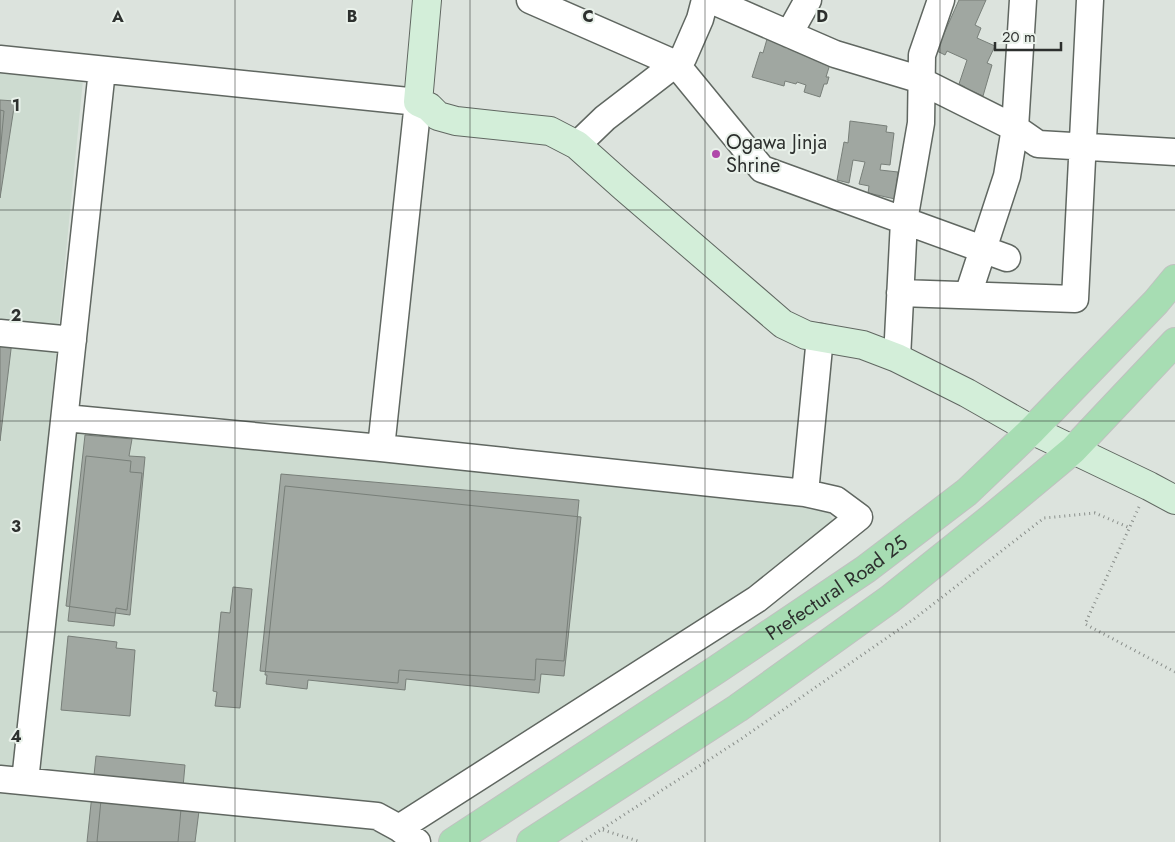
<svg xmlns="http://www.w3.org/2000/svg" width="1175" height="842" font-family="Jost,sans-serif">
<style>
.built{fill:#cddbd0}
.building{fill:#a0a7a1;stroke:#787f79}
.lines{fill:none;stroke-linecap:round;stroke-linejoin:round}
.street-casing{stroke:#606761;stroke-width:29}
.secondary-casing{stroke:#606761;stroke-width:30}
.primary-casing{stroke:#c0c1c0;stroke-width:30}
.path{stroke:#898e8a;stroke-width:3;stroke-dasharray:1 4;stroke-linecap:butt}
.street{stroke:#fff;stroke-width:26}
.secondary{stroke:#d3eed9;stroke-width:28}
.primary{stroke:#a7ddb3;stroke-width:28}
.grid{fill:none;stroke:#2d302e;stroke-width:1;stroke-opacity:0.55}
.poi-dot{fill:#b048aa;stroke:#e9f1ea;stroke-width:2}
.labels{text-anchor:middle;stroke-width:4;stroke-linejoin:round;paint-order:stroke}
.poi-label{font-size:20px;fill:#2d302e;stroke:#e9f1ea;text-anchor:start}
.street-label{font-size:20px;fill:#2d302e;stroke:#e9f1ea}
.grid-label{font-size:16px;text-anchor:middle;font-weight:bold;fill:#2d302e;stroke:#e9f1ea;stroke-width:4;stroke-linejoin:round;paint-order:stroke}
</style>
<rect width="100%" height="100%" fill="#dce3dd"/>
<path class="built" d="M0,71L83,80L49,425L790,505L829,513L836,526L751,592L416,806L393,842H0Z"/>
<path class="building" d="M959,0H986L975,25L981,28L977,38L995,46L987,63L992,65L983,96L965,88V87L959,84L967,60L947,51L945,55L937,51L939,37L942,38Z
M767,39L796,47L816,50L813,59L830,64L826,77H829L827,84H824L820,97L804,92L806,85L797,82L796,84L785,81L784,86L752,77L760,52L763,53Z
M0,100L15,101L0,198Z
M0,110L4,111L0,154Z
M850,121L887,126L886,132L894,133L890,165L881,164L880,170L898,172L895,199L868,193L869,186L859,184L865,162L853,160L849,183L837,180L844,142L848,143Z
M0,340L12,341L0,441Z
M85,435L132,439L129,456L145,457L130,615L66,606Z
M86,456L131,461L130,472L142,473L127,610L116,608L114,626L68,621Z
M281,474L579,500L564,661L536,659L535,680L399,670L398,683L260,671Z
M285,486L581,517L564,676L541,674L539,693L406,679L405,690L308,680L307,689L266,684L267,675H265Z
M233,587L252,589L240,708L215,706L217,692L213,691L221,612L230,613Z
M68,636L117,642L116,648L135,650L130,716L61,710Z
M96,756L185,765L178,842H87Z
M101,800L199,811L195,842H97Z"/>
<g class="lines">
<g class="street-casing">
<path id="street" d="M530,0L676,64L762,169L1007,258
M711,0L835,54L915,78L1015,128L1038,144L1175,152
M789,34L808,0
M0,59L418,102L381,448
M577,145L605,118L683,58L700,19L705,0
M900,293L1075,299L1090,0
M968,295L1007,176L1015,128L1023,0
M0,333L73,340
M897,358L904,221L921,123L922,55L941,0
M65,418L381,448L805,493L820,337
M0,779L377,816L399,828L417,842
M25,781L102,70
M399,828L757,599L859,517L836,500L805,493"/>
</g>
<g class="secondary-casing">
<path id="secondary" d="M427,0L418,102L429,107L438,116L456,121L550,131L577,145L624,187L783,324L806,335L863,345L897,358L967,393L1032,430L1149,486L1175,500"/>
</g>
<g class="primary-casing">
<g id="primary">
<path id="s1" d="M453,842L716,670L866,569L967,492L1032,430L1156,302L1175,279"/>
<path d="M531,842L738,708L890,599L990,519L1073,450L1175,342"/>
</g>
</g>
<path class="path" d="M1139,507L1085,624L1175,672
M603,830L641,842
M582,842L741,739L914,619L1044,518L1095,513L1130,528"/>
<use href="#street" class="street"/>
<use href="#secondary" class="secondary"/>
<use href="#primary" class="primary"/>
</g>
<path class="grid" d="M235,0V842M470,0V842M705,0V842M940,0V842M0,210H1175M0,421H1175M0,632H1175"/>
<circle class="poi-dot" cx="716" cy="154" r="5"/>
<g class="labels">
<g class="poi-label">
<text x="726" y="149">Ogawa Jinja<tspan x="726" dy="23">Shrine</tspan></text>
</g>
<g class="street-label">
<text dy="7" stroke="none"><textPath href="#s1" startOffset="460">Prefectural Road 25</textPath></text>
</g>
</g>
<g class="grid-label">
<text x="118" y="22">A</text>
<text x="352" y="22">B</text>
<text x="588" y="22">C</text>
<text x="822" y="22">D</text>
<text x="16" y="111">1</text>
<text x="16" y="321">2</text>
<text x="16" y="532">3</text>
<text x="16" y="742">4</text>
</g>
<path d="M995 42v8h66v-8" fill="none" stroke="#2d302e" stroke-width="2.5"/>
<text x="1002" y="42" font-size="15" fill="#2d302e" stroke="#e9f1ea" stroke-width="4" paint-order="stroke">20 m</text>
</svg>
